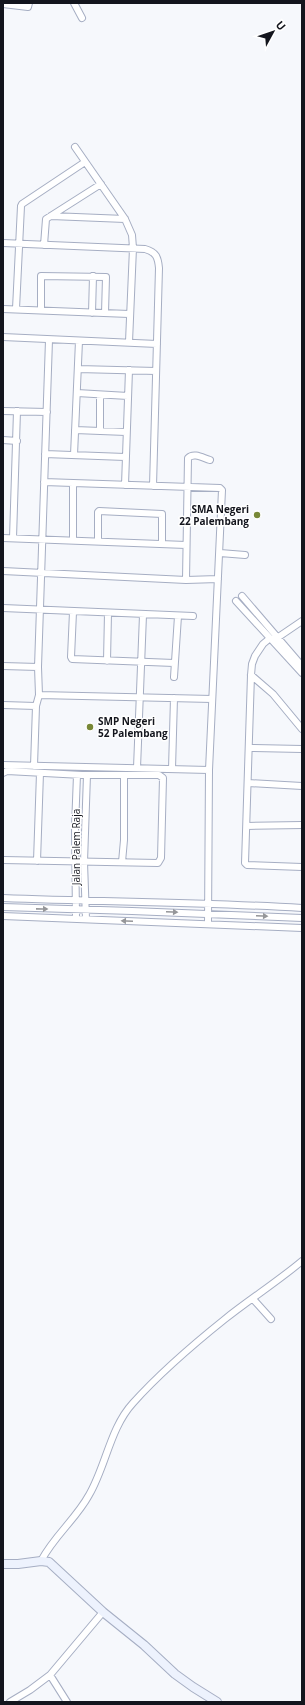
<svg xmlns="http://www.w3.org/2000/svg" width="305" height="1705" font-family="'Open Sans',sans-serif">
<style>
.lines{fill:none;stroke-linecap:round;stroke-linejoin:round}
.street-casing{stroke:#a6aec3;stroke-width:8}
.secondary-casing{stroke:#a6aec3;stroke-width:10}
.street{stroke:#fff;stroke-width:6}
.secondary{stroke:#edf2fd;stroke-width:8}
.oneway{fill:#959699}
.poi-dot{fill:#788837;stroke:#fff;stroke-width:1.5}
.labels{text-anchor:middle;stroke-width:3;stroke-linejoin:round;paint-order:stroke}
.poi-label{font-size:10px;font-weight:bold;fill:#13151d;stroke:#fff;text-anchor:end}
.street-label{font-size:10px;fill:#13151d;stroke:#fff}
</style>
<rect width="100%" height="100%" fill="#f6f8fc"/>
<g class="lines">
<g class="street-casing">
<path id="street" d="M74,3L82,18
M3,4L28,7L29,3
M75,147L125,219L132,235L133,248L129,342
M51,216L125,219
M3,243L145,249C156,252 158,257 159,268L153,486
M44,245L46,219L101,184
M3,309L129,314
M16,309L21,206L22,204L85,162
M41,310V276L106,277L105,313
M92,313L93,276
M3,337L157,344
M78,369L156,371
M77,393L128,396
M100,395V431
M3,411L47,412
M75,430L126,432
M3,440L17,441
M45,454L125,457
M74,455L79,341
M44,482L220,488L222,490L209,770L208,924
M73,483V540
M125,485L129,370
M3,538L186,545
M13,538L17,411
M98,541V512L99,511L162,514V543
M220,553L245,555
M3,571L186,580L218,579
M186,580L188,458C194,452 203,458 210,460
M242,596L302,666
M236,601L302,673
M3,608L193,616
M73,612L71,657L72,659L174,663
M302,621L277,638L269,639L263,644L255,656L252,664L251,675L245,863L247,865L302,867
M107,661L108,613
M3,666L38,667
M251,675L273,694L302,729
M174,677L178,616
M39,695L212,699
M3,705L36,706
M250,748L302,749
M3,765L209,770
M34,766L36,706L39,695L38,667L49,340
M137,768L143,615
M172,769L174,698
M3,773L7,771L82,775H159L163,778L161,858L158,863L3,860
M248,783L302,786
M247,826L302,825
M37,861L40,773
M122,862L124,840V776
M3,898C103,902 202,902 302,908
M3,907L132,911L302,918
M3,916L302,928
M76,919L75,827L77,775
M86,919L84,862L87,775
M253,1299L271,1319
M41,1561C54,1536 76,1519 89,1495C106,1466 110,1428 133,1403C159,1374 195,1343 225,1319C250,1299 277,1282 302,1261
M50,1675L67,1702
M10,1702L30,1690L50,1675L103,1612"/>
</g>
<g class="secondary-casing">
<path id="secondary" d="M3,1564H18L41,1561L49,1562L103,1612L144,1645L175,1674L193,1687L217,1702"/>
</g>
<use href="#street" class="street"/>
<use href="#secondary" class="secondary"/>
</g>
<defs><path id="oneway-solid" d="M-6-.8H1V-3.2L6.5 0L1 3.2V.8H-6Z"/></defs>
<g class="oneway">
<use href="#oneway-solid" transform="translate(42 909) rotate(1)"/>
<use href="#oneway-solid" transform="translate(172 912) rotate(2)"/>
<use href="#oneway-solid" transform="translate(262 916) rotate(2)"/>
<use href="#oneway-solid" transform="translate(127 921) rotate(-178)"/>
</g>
<g class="poi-dot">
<circle cx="257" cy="515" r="4"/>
<circle cx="90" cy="727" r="4"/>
</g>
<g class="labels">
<g class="poi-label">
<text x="249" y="513">SMA Negeri<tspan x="249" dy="12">22 Palembang</tspan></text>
<text x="98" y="725" text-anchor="start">SMP Negeri<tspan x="98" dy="12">52 Palembang</tspan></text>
</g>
<g class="street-label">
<text transform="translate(76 847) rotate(-90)" y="4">Jalan Palem Raja</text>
</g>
</g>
<rect width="305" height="1705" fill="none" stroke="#13151d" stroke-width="8"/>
<g transform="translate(273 32) rotate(50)" stroke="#ffffff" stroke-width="3" paint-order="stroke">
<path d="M0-3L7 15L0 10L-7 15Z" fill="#13151d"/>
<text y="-6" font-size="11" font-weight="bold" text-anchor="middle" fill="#13151d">U</text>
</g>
</svg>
